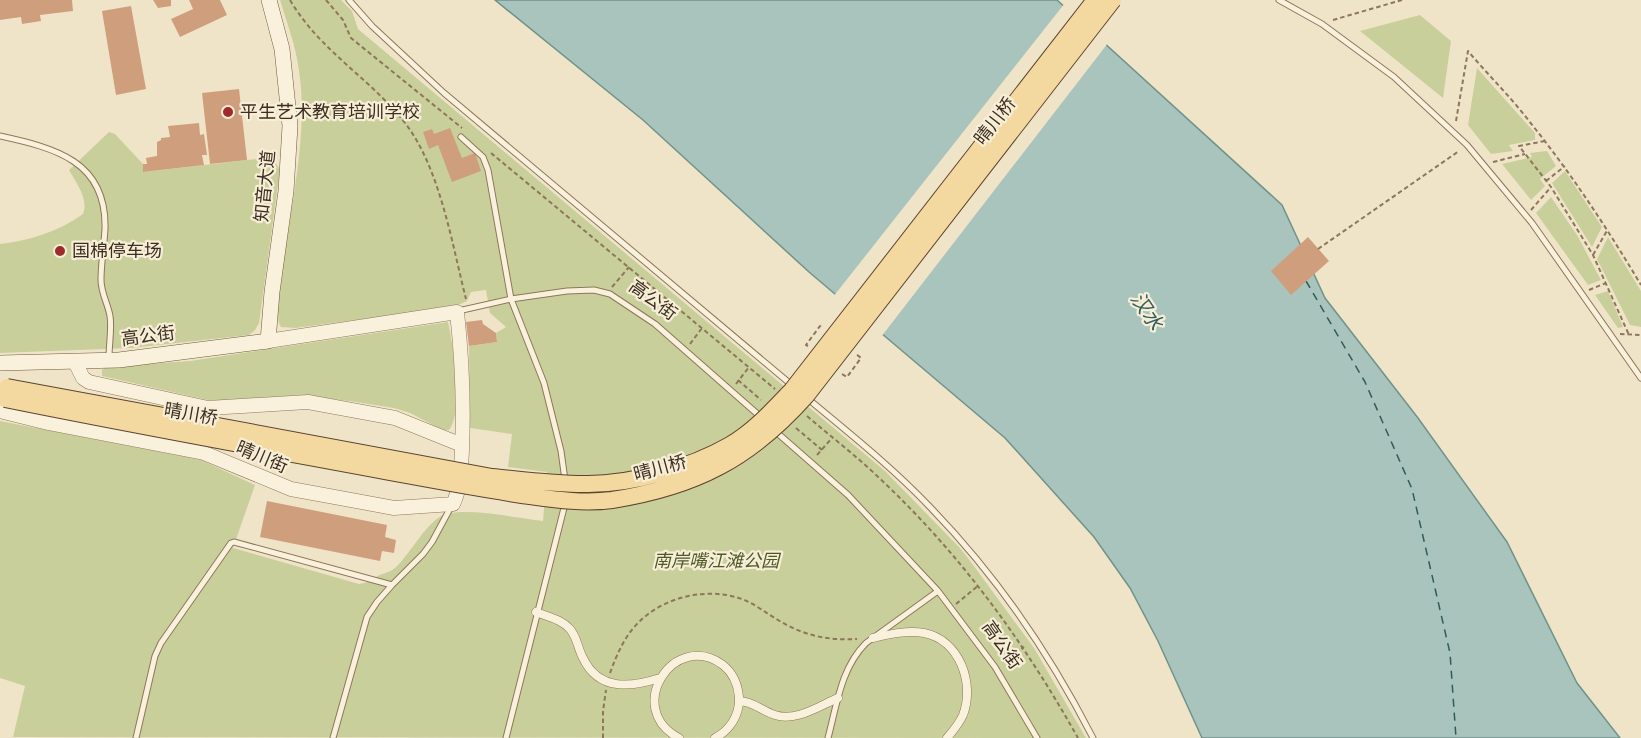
<svg xmlns="http://www.w3.org/2000/svg" width="1641" height="738" font-family="'Times New Roman','Noto Sans SC',serif">
<style>
.green{fill:#c9cf9b}
.water{fill:#a9c4bc;stroke:#6f938a;stroke-width:1.5}
.pier{fill:#f0e4c8}
.lines{fill:none;stroke-linecap:round;stroke-linejoin:round}
.ferry{stroke:#2f5d5a;stroke-width:1.5;stroke-dasharray:8 6;stroke-linecap:butt}
.building{fill:#cf9f7d}
.service-casing{stroke:#8d765c;stroke-width:7}
.pedestrian-casing{stroke:#8d765c;stroke-width:9}
.tertiary-casing{stroke:#8d765c;stroke-width:15}
.secondary-casing{stroke:#6f573f;stroke-width:16}
.path{stroke:#8d765c;stroke-width:2;stroke-dasharray:4.5 3;stroke-linecap:butt}
.service{stroke:#faf1dc;stroke-width:5}
.pedestrian{stroke:#faf1dc;stroke-width:8}
.tertiary{stroke:#faf1dc;stroke-width:14}
.secondary{stroke:#faf1dc;stroke-width:15}
.primary-bridge-casing{stroke:#5b4430;stroke-width:18;stroke-linecap:butt}
.path-bridge{stroke:#8d765c;stroke-width:2;stroke-dasharray:4.5 3;stroke-linecap:butt}
.primary-bridge{stroke:#f3d9a0;stroke-width:16}
.poi-dot{fill:#9e2a2b;stroke:#f7eed8;stroke-width:2}
.labels{text-anchor:middle;stroke-width:4.5;stroke-linejoin:round;paint-order:stroke}
.poi-label{font-size:18px;fill:#3d2e20;stroke:#f7eed8;text-anchor:start}
.street-label{font-size:18px;fill:#3d2e20;stroke:#f7eed8}
.park-label{font-size:18px;font-style:italic;fill:#4d5a26;stroke:#f7eed8}
.water-label{font-size:20px;font-style:italic;fill:#2f5d5a;stroke:#f7eed8}
</style>
<rect width="100%" height="100%" fill="#f0e4c8"/>
<path class="green" d="M280,0H341L352,11L358,29L885,471L960,548L971,562L1034,648L1086,738L13,737L25,686L0,678V421L201,460L255,485L233,548L359,584C367,583 369,581 376,577C382,573 390,573 396,567C411,553 428,519 446,514C471,508 517,518 543,521L547,472L508,467L512,434L470,428L469,346L497,342L496,333L506,327L490,313L486,290L471,292L467,301L454,307L295,328L281,327L279,323C274,302 285,255 288,232C296,179 307,125 299,71C296,47 287,23 280,0Z
M1420,15L1451,41L1443,98L1360,31Z
M1477,68L1535,133V140L1509,145L1513,151L1491,154L1468,125Z
M109,132L115,134L143,164L144,172L272,157L280,170L259,323L255,330L249,335L131,348L0,353V244C28,241 60,231 83,214C89,199 76,183 69,170Z
M1547,151L1556,166L1540,179L1545,186L1531,200L1502,164L1532,157L1530,153Z
M1565,171L1602,227L1592,247L1552,183Z
M1551,197L1577,235L1601,280L1588,285L1536,213Z
M1608,237L1641,291V327L1630,325L1597,259Z
M1608,291L1623,327L1618,328L1595,295Z
M448,322C453,345 464,411 449,430H443L410,413L394,408L356,402L301,395L235,400H208L102,376V370L106,367L190,361Z"/>
<path class="water" d="M495,0H1057L1282,205L1325,298L1418,418L1507,542L1577,683L1620,738H1202L1158,641L1130,588L1094,537L1005,438L809,272L643,120Z"/>
<path class="pier" d="M1065,3L1108,43L881,337L833,297Z"/>
<g class="lines">
<path class="ferry" d="M1306,281L1365,382L1412,489L1450,653L1456,738"/>
</g>
<path class="building" d="M0,0H72L73,11L40,15L41,21L22,24L21,17L0,20Z
M153,0H171V6L158,8Z
M189,0H220L227,15L180,37L171,19L193,9Z
M131,6L146,89L116,95L102,11Z
M239,89L247,160L210,164L202,93Z
M199,123L200,135L204,134L207,155H202L204,165L143,172V164H147L146,158L157,156V142L161,140V138L170,137L168,126Z
M450,128L462,158L475,153L481,171L452,182L438,145L429,149L423,132L432,129L434,134Z
M1308,237L1329,261L1291,295L1271,271Z
M482,320L483,324L496,333L497,342L469,346L466,322Z
M267,501L387,525L385,537L396,540L394,553L382,551L380,561L260,537Z"/>
<g class="lines">
<g class="service-casing">
<path id="service" d="M349,0L372,26L444,93L793,386
M1279,0L1322,24L1394,77L1467,145L1532,223L1641,378
M0,136C55,148 107,161 105,229C104,246 101,263 101,280C101,293 108,304 110,316C112,329 109,344 109,357
M461,137L483,157L488,170L511,299L544,383L561,451L565,480
M458,311L511,299L567,291L594,290L610,294L655,324L762,418
M807,398C849,433 892,467 930,507C995,574 1050,654 1093,738
M775,431L848,495L938,591L995,667L1037,738
M136,738L155,656L161,643L231,543L234,542L392,585L423,554L432,542L452,505
M333,738L367,617L377,602L392,585
M506,738L565,504
M828,738C837,704 841,668 866,643L938,591"/>
</g>
<g class="pedestrian-casing">
<path id="pedestrian" d="M536,612C548,617 561,619 570,629C577,637 578,649 583,658C599,692 632,687 660,678
M873,638C890,634 908,630 924,633C960,640 975,684 963,715C959,724 953,731 947,738
M740,701C754,702 762,711 775,715C796,722 819,706 838,698
M679,738C623,709 674,629 723,665C733,673 738,685 739,697C740,715 730,730 715,738"/>
</g>
<g class="tertiary-casing">
<path id="tertiary" d="M75,362L83,378L89,382L208,408L308,402L395,418L462,445
M0,411L48,423L204,453L291,489L394,508L453,504C461,488 461,467 462,450C464,403 462,358 457,312L268,341"/>
</g>
<g class="secondary-casing">
<path id="secondary" d="M0,363L119,360L268,341L272,292L286,191L290,126L282,49L269,0"/>
</g>
<path class="path" d="M290,0C320,51 370,78 405,123C440,168 452,244 466,299
M326,0L343,20L351,38L462,128
M1333,20L1402,0
M1456,121L1468,51C1488,75 1510,96 1529,121C1571,173 1607,228 1641,285
M1545,141L1519,146L1551,187L1593,255L1629,335
M491,153L775,389
M1493,162L1525,154
M1546,181L1565,166
M1531,210L1551,187
M1318,249L1459,151
M1593,255L1608,229
M612,287L629,267
M1589,290L1606,283
M1620,334L1641,335
M690,344L702,328
M808,346L806,345L820,326L821,327
M842,374L847,377L861,358L856,354
M736,384L749,367
M807,416C830,436 854,454 876,475C959,552 1023,640 1078,738
M817,455L832,438
M956,604L979,585
M1003,662L1024,647
M610,673C617,654 625,635 640,621C666,596 708,587 742,599C755,604 766,613 778,620C802,635 828,641 857,639
M603,738V711L606,690"/>
<use href="#service" class="service"/>
<use href="#pedestrian" class="pedestrian"/>
<use href="#tertiary" class="tertiary"/>
<use href="#secondary" class="secondary"/>
<g class="primary-bridge-casing">
<path id="primary-bridge" d="M7,387L492,477C523,480 553,484 584,484C630,485 690,468 730,445C754,431 773,410 792,390L1095,0
M5,399C138,426 272,450 406,475C444,482 483,489 522,495C552,499 581,504 612,500C695,487 750,459 806,396L1113,0"/>
</g>
<path class="path-bridge" d="M738,380L761,400
M796,428L822,450"/>
<use href="#primary-bridge" class="primary-bridge"/>
</g>
<g class="poi-dot">
<circle cx="228" cy="112" r="6"/>
<circle cx="60" cy="251" r="6"/>
</g>
<g class="labels">
<g class="poi-label">
<text x="240" y="118">平生艺术教育培训学校</text>
<text x="72" y="257">国棉停车场</text>
</g>
<g class="street-label">
<text transform="translate(995 121) rotate(-52)" y="6">晴川桥</text>
<text transform="translate(265 186) rotate(-84)" y="6">知音大道</text>
<text transform="translate(653 300) rotate(36)" y="6">高公街</text>
<text transform="translate(148 336) rotate(-7)" y="6">高公街</text>
<text transform="translate(191 414) rotate(10)" y="6">晴川桥</text>
<text transform="translate(262 457) rotate(23)" y="6">晴川街</text>
<text transform="translate(660 468) rotate(-15)" y="6">晴川桥</text>
<text transform="translate(1002 645) rotate(55)" y="6">高公街</text>
</g>
<g class="park-label">
<text x="716" y="567">南岸嘴江滩公园</text>
</g>
<g class="water-label">
<text transform="translate(1147 311) rotate(56)" y="7">汉水</text>
</g>
</g>
</svg>
